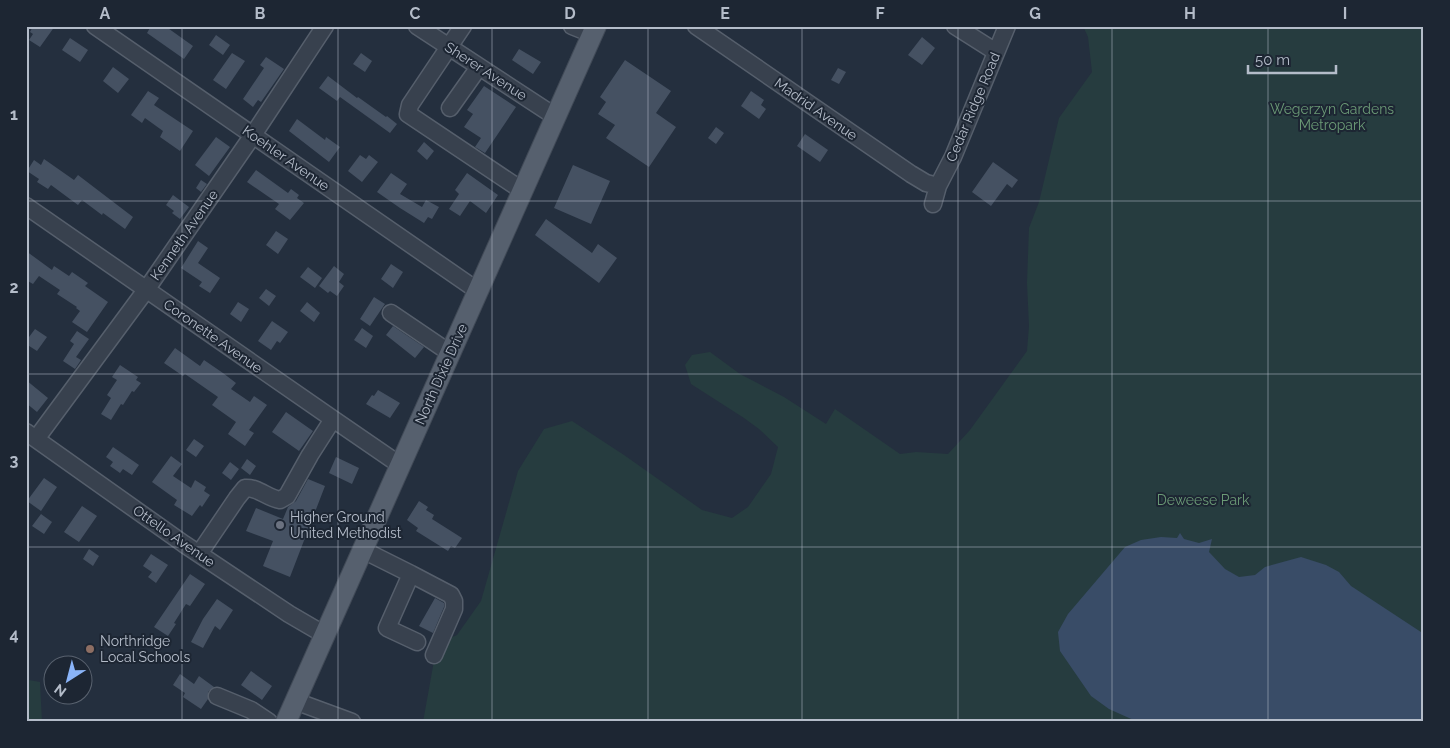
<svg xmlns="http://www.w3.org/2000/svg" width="1450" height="748" font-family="Raleway,sans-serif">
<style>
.green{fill:#263c3f}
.water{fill:#394c67}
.building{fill:#455162}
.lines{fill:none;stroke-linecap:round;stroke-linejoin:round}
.minor-casing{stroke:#565f6c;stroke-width:19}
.major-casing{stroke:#414a57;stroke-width:22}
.minor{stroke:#38414e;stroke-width:16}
.major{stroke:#56606e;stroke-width:20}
.grid{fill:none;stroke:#b4bcc9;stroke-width:1;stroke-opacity:0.55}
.worship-dot{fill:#6b7280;stroke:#1d2633;stroke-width:2}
.education-dot{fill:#8d6e63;stroke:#1d2633;stroke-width:2}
.labels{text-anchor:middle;stroke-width:4;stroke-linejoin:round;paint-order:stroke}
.street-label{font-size:14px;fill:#b4bcc9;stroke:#1d2633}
.park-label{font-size:14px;fill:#6b9a76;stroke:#1d2633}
.poi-label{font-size:14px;fill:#b4bcc9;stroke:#1d2633;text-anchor:start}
.neatline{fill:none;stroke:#b4bcc9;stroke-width:2}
.grid-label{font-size:16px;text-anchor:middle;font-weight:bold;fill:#b4bcc9}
</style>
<rect width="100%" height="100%" fill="#242f3e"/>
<path class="green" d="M1083,26H1424V722H423L437,644L457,635L481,601L518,471L544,429L572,421L624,455L702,510L732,518L748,507L771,474L778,447L759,429L744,418L691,384L685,365L692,355L710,352L740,374L784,397L826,424L835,409L900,454L916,452L948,454L970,430L1027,351L1029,326L1027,283L1029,228L1039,202L1059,118L1092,72L1088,37Z
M29,680L40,682L42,722H26V686Z"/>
<path class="water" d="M1180,533L1184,539L1199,543L1212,539L1209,552L1225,569L1239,577L1255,575L1265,567L1301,557L1326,565L1339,572L1351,586L1424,634V722H1138L1109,709L1091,696L1060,651L1058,632L1068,614L1125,547L1141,540L1161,537L1177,538Z"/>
<path class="building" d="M33,26H55L40,47L29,40L33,34L30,32Z
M151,26H165L193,46L184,59L147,33Z
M216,35L230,45L223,55L209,45Z
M922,37L935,48L922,65L908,55Z
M70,38L88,50L80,62L62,50Z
M519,49L541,62L533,74L512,60Z
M232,53L245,61L226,89L213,80Z
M361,53L372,61L365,72L353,64Z
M266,57L284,69L261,102L258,100L253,107L243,99L264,68L260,65Z
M625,60L671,91L656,113L676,127L649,167L606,138L615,125L598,114L606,102L600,97Z
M113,67L129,79L118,93L103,81Z
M838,68L846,72L839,84L831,80Z
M328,76L357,98L358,97L386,117L387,116L397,124L390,133L340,97L337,101L319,88Z
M484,86L516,107L485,153L475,147L481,138L464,127L473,114L467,110Z
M148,91L159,98L154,105L193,131L180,151L160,137L163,131L145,118L142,123L131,115Z
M751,91L764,100L761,105L766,109L759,119L741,106Z
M297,119L325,140L326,137L340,147L329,162L289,131Z
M716,127L724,133L716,144L708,138Z
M805,134L828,150L820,162L797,146Z
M216,137L230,147L209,176L195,165Z
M424,142L434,151L427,160L417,151Z
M360,155L366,159L369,155L378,162L362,182L348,171Z
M44,159L74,180L78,175L133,217L125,229L103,213L102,215L82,200L78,205L51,185L48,189L37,182L39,179L27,171L34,160L41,165Z
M993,162L1018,180L1012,188L1007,184L991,206L972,192Z
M573,165L610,181L591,224L554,208Z
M256,170L288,193L291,189L299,195L297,198L304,203L290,220L275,209L279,204L247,182Z
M391,173L407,184L400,194L422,207L426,200L439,207L432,219L428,217L424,223L400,208L377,192Z
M467,173L498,195L486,213L470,201L460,216L449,209L459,194L455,190Z
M201,180L207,184L201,192L196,188Z
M173,195L189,207L180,219L172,213L174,211L166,205Z
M546,219L592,253L598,244L617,258L599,283L535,235Z
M276,231L288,239L278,254L266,245Z
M198,241L208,248L198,263L220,278L210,293L199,286L202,282L181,268Z
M26,251L52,270L54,266L69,276L72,272L88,283L85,286L108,302L87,332L72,322L80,311L76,308L77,307L57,294L60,290L39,276L33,284L26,280Z
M391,264L403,272L393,288L381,279Z
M334,266L344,274L339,282L344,286L337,296L330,291L328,293L319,286Z
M308,267L322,278L315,288L300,277Z
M266,289L276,296L269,306L259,298Z
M374,297L385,304L370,326L360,319Z
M238,302L249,309L241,322L230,314Z
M307,302L320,313L314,322L300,311Z
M272,321L288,332L280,343L277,341L271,350L258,341Z
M393,326L424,347L415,358L386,335Z
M362,328L373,336L366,348L354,340Z
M35,329L47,337L37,351L26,344V341Z
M77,331L89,339L76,357L81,360L75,369L63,361L74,344L70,341Z
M175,348L200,366L204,360L223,373L236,383L231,389L250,402L254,396L267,405L249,430L254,433L245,446L228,434L236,422L212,405L218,397L185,374L183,376L164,363Z
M120,365L138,377L136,380L141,383L134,392L132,391L123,405L121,404L111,420L101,414L111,398L107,395L117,380L112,377Z
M26,380L48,398L37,412L26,403Z
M378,390L400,403L390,418L366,404L372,395L374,396Z
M286,412L313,431L299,451L272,432Z
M194,439L204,446L196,457L186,450Z
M113,447L139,465L132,475L123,469L120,473L110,466L113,462L106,457Z
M171,456L182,464L173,476L191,488L195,480L206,487L204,491L210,495L202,507L200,505L192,516L174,505L177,500L152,482Z
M336,457L359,468L352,484L329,473Z
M247,459L256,466L250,475L241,468Z
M230,462L239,469L231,480L222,473Z
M44,478L57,487L41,511L27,501Z
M308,479L325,486L290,577L263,566L273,541L246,531L256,508L283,519L288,507L296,501Z
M419,501L428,507L426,510L434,515L432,519L462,538L455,548L451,546L448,551L416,531L418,528L407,520Z
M82,506L97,516L79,542L64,532Z
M41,514L52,522L44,534L32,526Z
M89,549L99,556L93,566L83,559Z
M151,554L168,565L156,583L148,577L152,572L143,566Z
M190,574L205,584L190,606L186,604L174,623L176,624L168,636L154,627Z
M435,598L444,603V607L433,633L419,626Z
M217,599L233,610L220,630L215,626L203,648L191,642L203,619Z
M251,671L272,686L262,700L241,685Z
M180,674L194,684L199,676L214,687L208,692V699L201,709L183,697L185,693L173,685Z"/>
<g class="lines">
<g class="minor-casing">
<path id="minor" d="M95,26L478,291
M417,26L556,117
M463,26L410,105L408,114L523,191
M572,26L592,34
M696,26L911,174L926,183L938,186
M955,26L996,52
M450,108L479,67
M933,204L938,186L953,157L1007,26
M26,206L333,419L400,465
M391,313L450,353
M26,432L184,544L289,614L325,635
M36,439L146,290L253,135L325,26
M363,550L411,574L387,628L417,642
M199,554L237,498L245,488C258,487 267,498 280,500L287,496L310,455L333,419
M411,574L451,595L454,601V609L434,655
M217,696L251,710L269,722
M295,701L352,722"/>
</g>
<g class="major-casing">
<path id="major" d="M286,722L596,26"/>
</g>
<use href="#minor" class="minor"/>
<use href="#major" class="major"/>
</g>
<path class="grid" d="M182,26V722M338,26V722M492,26V722M648,26V722M802,26V722M958,26V722M1112,26V722M1268,26V722M26,201H1424M26,374H1424M26,547H1424"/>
<circle class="worship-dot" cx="280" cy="525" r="5"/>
<circle class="education-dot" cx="90" cy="649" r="5"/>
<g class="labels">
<g class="street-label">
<text transform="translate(486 71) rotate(33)" y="5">Sherer Avenue</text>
<text transform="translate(973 107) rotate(-67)" y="5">Cedar Ridge Road</text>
<text transform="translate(816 109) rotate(35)" y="5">Madrid Avenue</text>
<text transform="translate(286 158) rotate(35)" y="5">Koehler Avenue</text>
<text transform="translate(184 235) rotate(-55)" y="5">Kenneth Avenue</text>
<text transform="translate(213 336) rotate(35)" y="5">Coronette Avenue</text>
<text transform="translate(441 374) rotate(-66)" y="5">North Dixie Drive</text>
<text transform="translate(174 536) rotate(35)" y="5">Ottello Avenue</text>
</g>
<g class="park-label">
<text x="1332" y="114">Wegerzyn Gardens<tspan x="1332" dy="16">Metropark</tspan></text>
<text x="1203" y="505">Deweese Park</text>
</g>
<g class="poi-label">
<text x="290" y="522">Higher Ground<tspan x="290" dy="16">United Methodist</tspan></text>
<text x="100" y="646">Northridge<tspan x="100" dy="16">Local Schools</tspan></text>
</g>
</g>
<rect width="1450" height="748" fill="none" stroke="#1d2633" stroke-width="55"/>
<g transform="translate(68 680) rotate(216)"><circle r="24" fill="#1d2633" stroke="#59626f"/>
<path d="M0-4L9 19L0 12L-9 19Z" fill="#8ab4f8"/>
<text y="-8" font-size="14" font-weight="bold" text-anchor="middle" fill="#b4bcc9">N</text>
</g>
<path d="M1248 65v8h88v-8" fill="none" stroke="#b4bcc9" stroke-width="2.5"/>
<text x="1255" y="65" font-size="15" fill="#b4bcc9" stroke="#1d2633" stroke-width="4" paint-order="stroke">50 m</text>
<rect x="28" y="28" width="1394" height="692" class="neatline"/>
<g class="grid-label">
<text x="105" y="19">A</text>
<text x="260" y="19">B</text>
<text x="415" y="19">C</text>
<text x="570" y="19">D</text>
<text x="725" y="19">E</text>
<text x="880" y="19">F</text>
<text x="1035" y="19">G</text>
<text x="1190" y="19">H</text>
<text x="1345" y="19">I</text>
<text x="14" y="120">1</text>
<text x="14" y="293">2</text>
<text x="14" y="466">3</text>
<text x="14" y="640">4</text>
</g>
</svg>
